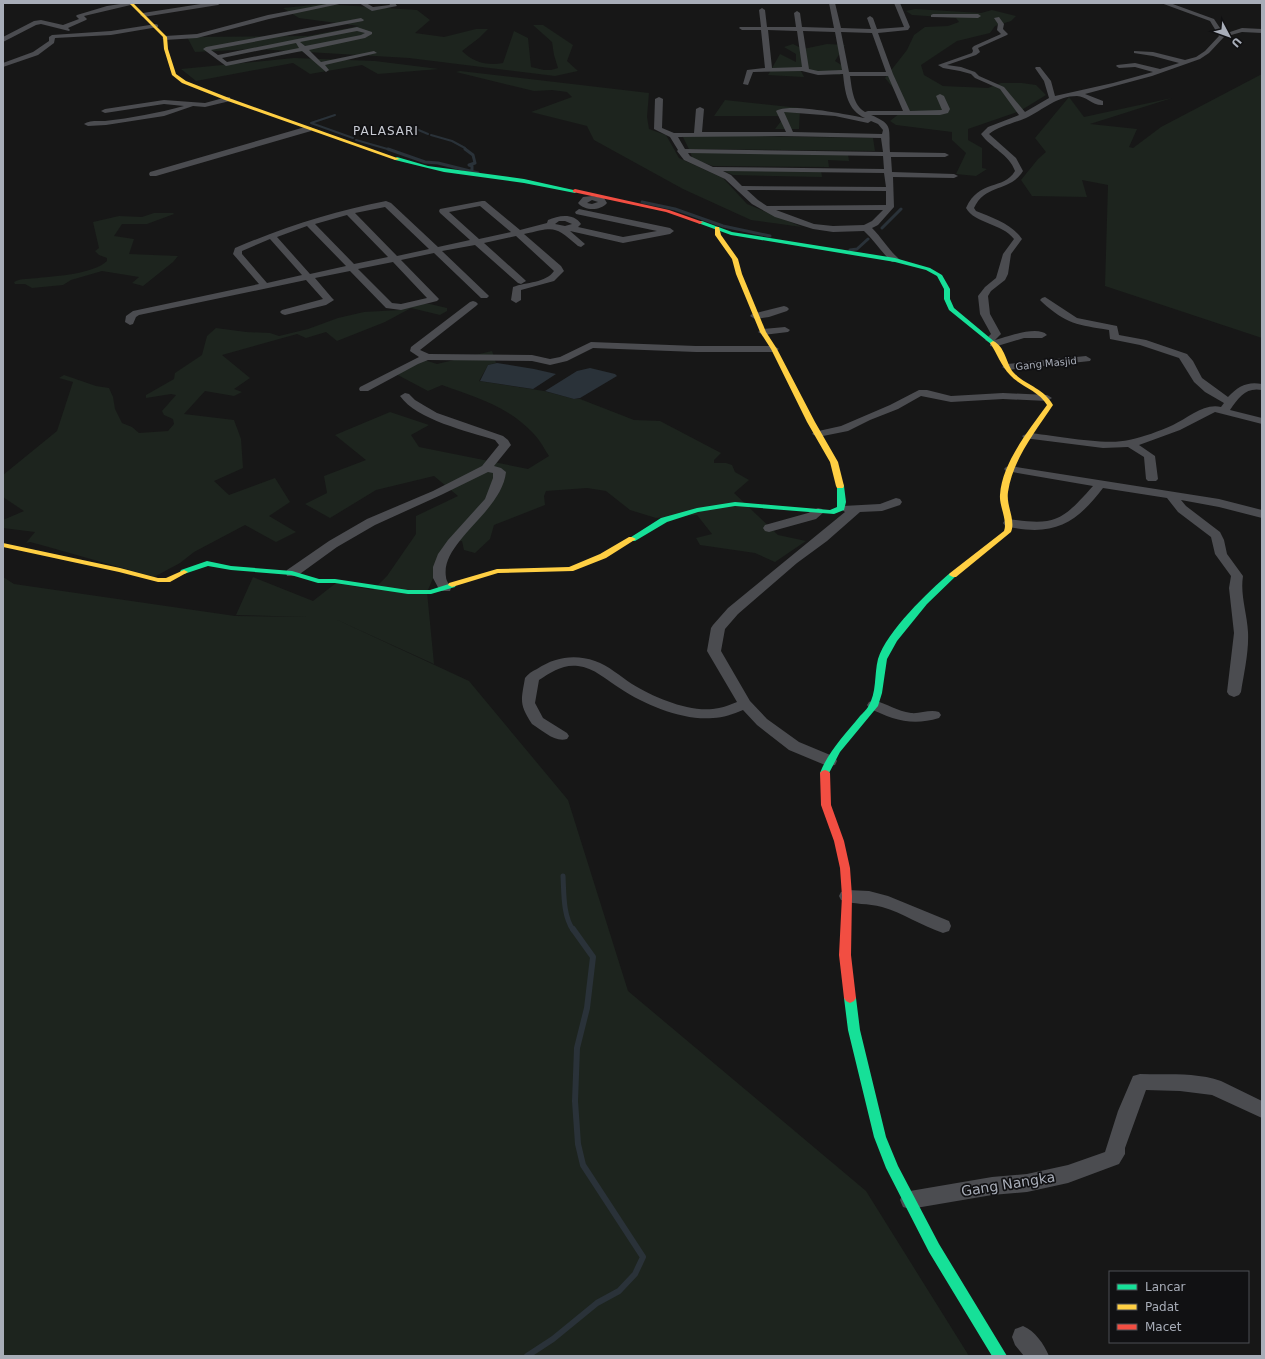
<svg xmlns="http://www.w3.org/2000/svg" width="1265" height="1359" font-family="'DejaVu Sans',sans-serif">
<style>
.green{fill:#1d241e}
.water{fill:#2a3239}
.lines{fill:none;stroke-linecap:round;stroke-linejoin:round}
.stream-far3{stroke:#2a3239;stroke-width:2}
.stream-far2{stroke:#2a3239;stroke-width:3}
.stream-far1{stroke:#2a3239;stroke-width:5}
.stream{stroke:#2a3239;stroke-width:6}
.street{fill:#4b4c50;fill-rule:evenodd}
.fast{fill:#16e098;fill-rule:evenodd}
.slow{fill:#ffcf43;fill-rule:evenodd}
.jam{fill:#f24e42;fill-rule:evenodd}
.labels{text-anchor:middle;stroke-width:3.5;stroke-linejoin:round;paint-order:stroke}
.far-street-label{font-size:10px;fill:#a8adb8;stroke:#111113}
.far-quarter-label{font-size:12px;letter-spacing:1px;fill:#c9ccd4;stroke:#111113}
.near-street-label{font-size:14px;fill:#a8adb8;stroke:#111113}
</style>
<rect width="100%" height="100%" fill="#171717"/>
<path class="green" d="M323,4L417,10L430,20L415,33L444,37L476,29H488L479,38L462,51C473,62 487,66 503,63L514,31L528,38L531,67L544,70H551L558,68L554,55L552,42L533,25H543L573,45L567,61L578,71L555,76L409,58L256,49L195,52L187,37L308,36L359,26L299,18L283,8Z
M915,9L981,13L992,10L1016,16L1011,21L995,26L990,33L957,41L921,65L924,75L943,86L988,88L1001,83H1022L1036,85L1046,95L1020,111L968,129V140L982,148V168L987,169L976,176L956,174L966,153L952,140V132L896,125L890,121L905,109L907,105L885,78L907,50L914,35L925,27L948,26L959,22L956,18L912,15L906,11Z
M793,44L803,49L827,44L845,45L835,61L843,66L840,75L800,69L804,77L768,75L780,54L796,62V54L784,47Z
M294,58L375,61L439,69L378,74L362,65L310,74L293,63L196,81L181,69Z
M460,71L649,93L647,117L649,129L666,135L679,158L723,178L747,204L802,227L751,220L683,189L594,140L587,126L531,112L572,97L567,92L552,90L534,91L456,72Z
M1262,74V338L1105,286L1108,185L1082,180L1087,197L1032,196L1021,180L1038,159L1046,152L1035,138L1069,97L1084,117L1172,98L1090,124L1137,129L1129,147L1133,148L1161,127Z
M725,100L800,108L799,129H775L785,116H714Z
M682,135L873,138L875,151L689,149Z
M690,152L848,154L849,161L828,160L829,167L713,166L693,159Z
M821,170L822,177L733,175L724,171Z
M154,213H173L174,214L147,224H122L114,236L134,239L129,254L178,256L173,262L143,286L132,283L139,277L102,271L71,280L63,285L32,288L25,284H15L14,282C21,278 30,279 38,278C57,276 93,274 107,261V258L99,255L95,251L99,248L93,222L119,216L142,217Z
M417,304H430L447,308V311L440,315L411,308L385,322L337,341L326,332L306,338L297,334L222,355L250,378L234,389L242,392L234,396L205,391L184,414L234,420L241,439L243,468L214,481L229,495L275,478L290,502L269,516L296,532L276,542L245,525L194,552L180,563L154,577L45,546L30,542L26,543L35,532L3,528V520L24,511L3,497V475L57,431L73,382L59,378L64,375L96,386L109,388L113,397L115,409L122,423L132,427L139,433L168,431L174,424L173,419L164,415L162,411L176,395L171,394L146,398V395L174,379L175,373L202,355L207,336L216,328L246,332L270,333L279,336L308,329L338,318L364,312L399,310Z
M492,351L496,363L488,365L479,381L544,391L574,399H580L634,420L660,421L721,453L714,460V463H726L732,465L735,472L749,480L734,493L778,535L806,541L775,562L755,553L700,545L696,538L712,534L697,515L656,518L630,510L606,491L587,488L546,491L544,496L545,505L494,525L490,539L475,553L464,550L462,541L449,542L427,592L434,664L333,618L469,681L568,800L628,991L866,1191L969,1356H3V577L14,584L235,616L309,617L236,615L253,577L313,601L336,583L373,590L387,576L416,534V516L458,496L434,476L376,490L330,518L305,504L327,493L324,476L366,460L335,435L390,412L429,425L411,435L419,447L528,469L549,456C544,448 539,439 533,433C508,406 475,397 442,385L428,391L394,373L418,358L437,364Z"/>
<path class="water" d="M497,363L534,369L556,374L533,389L480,381L488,365Z
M590,368L615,374L617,376L580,398L574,399L545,391L577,371Z"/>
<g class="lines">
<path class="stream-far3" d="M335,115L311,123L353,138
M409,126L428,134
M431,135L452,141L465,148L466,150
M356,140L391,150"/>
<path class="stream-far2" d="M388,149L425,162L438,163L478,173
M465,149L473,155L475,163L469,165L472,166V171
M642,202L675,209L723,226L770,236
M882,228L901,209
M850,250L857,249L868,239"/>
<path class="stream-far1" d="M563,876C564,894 563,915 573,930"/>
<path class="stream" d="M527,1356L553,1339L597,1303L619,1291L635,1274L643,1257L583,1165L578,1144L575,1101L577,1048L587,1008L593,957L573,929"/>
<path class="street" d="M127,3L135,4L84,16L87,19L86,20L68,28L70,30L69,31L41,24L36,25L3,42V37L34,21L41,20L63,25L79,19L76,16L77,15L107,6Z
M207,3H221L218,5L143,17L140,15L143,13Z
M332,3H344L269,19L197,38L165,40L162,38L165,36L197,34L268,15Z
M359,3H366L373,7L390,5L389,3H395L397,6L372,11Z
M829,3H835L841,28L871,29L867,18L870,16L873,18L877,29L904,27L894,3H900L910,27L908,30L878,33L893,74L910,111L942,110L936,96L940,94L944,96L950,109L948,113L940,115H871C895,125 888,129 890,152L945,153L949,155L945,157H891L892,172L954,174L958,176L954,178L893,177L894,207L878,225L872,228C882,238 888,249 898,258L900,260L898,262H892C881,252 874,240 864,231L833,232L813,229L775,217L752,204L725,179L684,160L677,151L678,150L670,137L654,129L655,99L659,97L663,99L662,128L674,133H694L696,109L700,107L704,109L702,132H786L776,111C787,102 850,115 865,118C847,110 845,92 843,74L818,75L802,71L753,72L748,85L743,84L747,70L765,68L761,30H742L739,28L740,27H761L759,10L762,8L765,10L767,27H796L794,13L797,11L800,13L802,27L834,28ZM768,30L797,31L802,67L772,68ZM803,31L835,32L842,70L818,71L809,69ZM841,32L872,33L886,72H849ZM850,76H888L903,111H868L865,112C853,105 852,89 850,76ZM784,112L835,116L868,123L871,121L878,124L883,130L882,134L793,132ZM781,136L881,138L883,152L685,149L678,137ZM688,153L883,156L884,169L713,167L690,156ZM723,171L884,173L886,187L742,186L731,175ZM747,190L886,191V205L767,206L758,200ZM776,210H883L872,221L864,225L833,226L814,224Z
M1161,3H1170L1214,19L1224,34L1242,28L1262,29V33L1242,32L1224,37L1209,53L1200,59L1152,76L1085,94L1103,101V105C1093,106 1086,96 1077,96C1057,96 1043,110 1026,118C1014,123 999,126 989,134L1016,158L1023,171C1009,193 986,183 974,208L976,211C993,218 1012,224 1022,239L1011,254L1008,274L1005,280L991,291L988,296L990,314L1001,334L995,340C1006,337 1038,325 1047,335L1042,338H1024L994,347L990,346V343L985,340L991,334L980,314L978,296L985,287L996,278L1003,254L1014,239C1002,223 975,224 966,208C980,178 1003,191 1015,171C1009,154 991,148 981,134L988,127L1019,115L1000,89L975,78L971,74L960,71L943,68L938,65L972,53L973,51L972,48L974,46L1001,34L997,30L998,24L994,18L999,17L1004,24L1003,29L1008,34L1007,35L978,48L980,52L976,55L947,65L961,67L975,72L979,76L1004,87L1025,112L1049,98L1044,81L1035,68L1036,67H1040L1051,81L1055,96L1113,83L1153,72L1135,67L1119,68L1116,66L1117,65L1135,63L1160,69L1179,63L1153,56L1134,53V51L1153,52L1185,60L1196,57L1205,51L1219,36L1210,21Z
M933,14H978L981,16L978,18L931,17V15Z
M361,18L364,20L363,21L211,50L218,55L357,27L372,32V34L365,38L309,50L321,62L374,51L377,53L325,65L329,70L326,72L302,51L226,66L203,49L206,47ZM357,31L365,33L361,35L305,46L300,42ZM296,43L299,48L227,62L222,58Z
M156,24L158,25V27L111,35L55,38L54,43L38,55L3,67V63L33,52L49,41V37L52,35L111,31Z
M227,97H230V101L205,107L193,106L164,116L106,125L88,126L84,124C89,120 99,121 105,121C131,118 158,113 184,106L164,104L105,113L101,111L105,109L164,100L205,103Z
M305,127H311L312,129L311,131L156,176H150L149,174L150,172Z
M592,196L604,198L607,203C600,211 585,211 578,203L583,197ZM592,200L598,202L592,204L587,203Z
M386,201L391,203L438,247L470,240L440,213L439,211L440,209L482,201H485L520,230L547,223L548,220C559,215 574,213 581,224L578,227L623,237L657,231L576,214L575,212L579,209L670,228L674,231L670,234L623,243L570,231L585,244L581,247L578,246C554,225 555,227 524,234L561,266L564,271L554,281L521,290V300L516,303L511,300L513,287C526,282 546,283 554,271L516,236L484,243L524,279L526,281L521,284L518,283L475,245L442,251L487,294L489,296L487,298H481L434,253L401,260L439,299L437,301L401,310L386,308L350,271L315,278L332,298L334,300L326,305L285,315L282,314L280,312L282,310L323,299L306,280L139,315L136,317L133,324L130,325L125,322L126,316L133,311L259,284L233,254L235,248C284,227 334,211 386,201ZM480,206L511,232L479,239L449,212ZM385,207L429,249L397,256L355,213ZM347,215L388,257L354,264L315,224ZM559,221H565L572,224L565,226L555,224ZM307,226L346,266L310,274L277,237ZM270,239L302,275L267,283L242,254V251ZM393,262L427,298L401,304L392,303L358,269Z
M1045,297L1077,318L1117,326L1119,335L1146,340L1187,354L1193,361L1202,378L1228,397C1238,386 1248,381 1262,384V390C1246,387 1239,397 1230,410L1262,418V424L1215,412L1180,430L1139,445L1155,456L1158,479L1156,481H1148L1146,479L1144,457L1128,447L1103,448L1024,438L1022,436L1028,433C1055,435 1104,446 1129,440C1143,437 1160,431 1173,425C1188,418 1204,403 1221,407L1224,403L1205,392L1194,382L1179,358L1140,345L1110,339L1109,330C1078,325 1066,324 1042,302L1040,300L1042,298Z
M473,301L476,302L478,304L476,306L420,350L429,354L532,355L550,359L560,357L591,342L696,346H774L779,349L774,352H696L593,348L567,361L550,365L532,361L428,360L418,364L368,391H360L359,389L360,387L419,357L410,351L411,347L470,302Z
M784,306L787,307L789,309L787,311L769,317L755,319L750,316L752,314Z
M785,327L790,330L788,332L763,335L758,332L763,329Z
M1086,356L1091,359L1090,361L1007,370L1002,367L1007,364Z
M919,390H927L951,396L1003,393L1047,395L1052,398L1047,401L1003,399L951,402L921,396L898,409L870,420L848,431L818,437L812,434L814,432L841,426L890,405Z
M405,393L409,394L415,400L425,406L437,413L503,436L508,440L511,445L494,466L501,468L506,472C502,512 440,542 446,577C446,581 450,585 451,588L450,591H440L433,578V567L438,554L448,540L485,499L493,478V473L488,472L441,495L375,525L337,547L297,576H287L286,573L287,570L329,541L367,519L433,491L482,466L499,445L495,440C467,431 417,420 400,396Z
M1010,466L1219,499L1262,510V518L1219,507L1181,500L1186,506L1220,532L1224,540L1227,554L1243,576C1240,595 1247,613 1248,632C1249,652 1244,673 1241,692L1239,695L1234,697L1229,695L1227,692L1234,633L1229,588L1231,576L1215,554L1211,537L1178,512L1167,498L1103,488C1075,525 1052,537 1005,526L1003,523L1005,520L1009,519C1055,526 1062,521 1093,486L1006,471L1004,469L1006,467Z
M896,498L900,499L902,502L900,505L882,511L860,512L827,541L797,563L738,614L725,629L721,651L750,701L767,719L799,742L835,757L837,761L835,765L830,766L825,765L789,750L757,725L743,710C733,714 723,718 713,718C684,721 645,705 621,689C608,681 593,667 578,666C563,664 551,672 539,680L535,703L543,718L567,733L569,736L567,739C555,743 542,730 532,724C519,704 521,701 525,678C528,674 532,671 537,669C555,657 575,654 595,661C609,666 620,676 632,684C655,698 692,714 719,708C725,707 731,704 737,702L707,651L711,628L713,625L728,608L845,512L841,509L843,506L880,504Z
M818,508L822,509L824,512L816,519L769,532L765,531L763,528L765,525L808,513Z
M874,700C887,704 897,711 911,713C920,714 930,709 939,712L941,715L939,718C912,726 893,720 869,708L867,705L869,702Z
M847,890L869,891L888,896L949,921L951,926L949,931L943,933C922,926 903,913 882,907C868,903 854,905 841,900L839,896L841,892Z
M1140,1074C1166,1075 1196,1072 1221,1081L1262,1101V1118L1212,1095L1180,1091L1146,1090L1125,1148V1154L1119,1164L1068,1183L1027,1192L992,1195L910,1209L903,1207L900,1200L903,1193L910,1191L992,1177L1027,1174L1068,1165L1105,1152L1118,1111L1133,1076Z
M1023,1326C1035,1331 1044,1344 1049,1356H1024L1015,1345L1012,1337L1015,1329Z"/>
<path class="fast" d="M397,157L428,166L524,179L578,191L575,193L524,183L444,172L395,160L394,159Z
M698,221H702L732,232L895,258L930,268L942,275L950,289V299L954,308L996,343L991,344L949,310L944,299V289L937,276L926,270L895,262L731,235L698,223Z
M837,484H843L844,486L846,502L844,510L834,514L735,506L698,512L667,522L635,541H632L628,539L661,518L697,508L735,502L830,510L837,507Z
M207,561L231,566L292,571L319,579H335L408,590H430L452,583L456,585L455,587L431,594H408L335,583H318L291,575L231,570L208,566L184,574L180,572L181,570Z
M950,573H953L957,575L927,604L897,641L887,659L882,693L878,706L840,752L828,775H822L820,773C829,750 845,735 860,716C863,713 866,710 868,707C877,693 874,675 878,659C887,631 928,592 950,573Z
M850,993L854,995L856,998L860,1030L886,1137L898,1166L939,1244L1007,1356H992L929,1252L886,1168L874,1137L848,1030L844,998L846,995Z"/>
<path class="slow" d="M129,3H133L167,37L168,49L176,74L186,81L229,98L400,159L395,160L225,100L182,83L172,75L164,49L163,37Z
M715,227H719L721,235L738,259L742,274L766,332L777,349L815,422L838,462L844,486L843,488H837L836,486L830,462L807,422L771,349L760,332L736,274L732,259L715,235Z
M993,341C1005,346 1006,363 1013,372C1025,385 1044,388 1053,405C1035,432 1013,459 1008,492C1006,506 1016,520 1011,532L956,577H953L949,575L950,573L1004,531C1008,521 999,506 1000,495C1002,463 1029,430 1047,405C1038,390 1021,387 1010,375C1001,366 997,353 990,343Z
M629,537H632L636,539L606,558L573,571L498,573L452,587L448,585L449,583L497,569L569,567L600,554Z
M3,543L120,568L158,578H166L184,570L188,572L170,582H158L119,572L3,547Z"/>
<path class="jam" d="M575,189L669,210L703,222L700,224L666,212L573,192V190Z
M825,770L828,771L830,773L831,805L844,841L850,868L852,896L851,955L856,998L854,1001L850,1003L846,1001L844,998L839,955L842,896L840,868L834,841L821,805L820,773L822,771Z"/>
</g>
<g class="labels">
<g class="far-street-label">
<text transform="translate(1046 363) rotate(-6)" y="4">Gang Masjid</text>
</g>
<g class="far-quarter-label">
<text x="386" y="135">PALASARI</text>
</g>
<g class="near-street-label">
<text transform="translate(1008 1184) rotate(-9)" y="5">Gang Nangka</text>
</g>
</g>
<rect width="1265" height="1359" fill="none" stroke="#a8adb8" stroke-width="8"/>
<rect x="1109" y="1271" width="140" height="72" fill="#111113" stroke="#4d4f55"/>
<rect x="1117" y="1284" width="20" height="6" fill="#16e098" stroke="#4d4f55"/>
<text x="1145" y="1291" font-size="12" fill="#a8adb8">Lancar</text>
<rect x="1117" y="1304" width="20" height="6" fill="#ffcf43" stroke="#4d4f55"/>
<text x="1145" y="1311" font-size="12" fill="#a8adb8">Padat</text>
<rect x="1117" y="1324" width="20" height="6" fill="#f24e42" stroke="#4d4f55"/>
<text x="1145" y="1331" font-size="12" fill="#a8adb8">Macet</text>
<g transform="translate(1229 36) rotate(131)" stroke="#111113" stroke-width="3" paint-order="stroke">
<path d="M0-3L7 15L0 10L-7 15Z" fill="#a8adb8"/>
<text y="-6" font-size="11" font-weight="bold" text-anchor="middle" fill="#a8adb8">U</text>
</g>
</svg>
